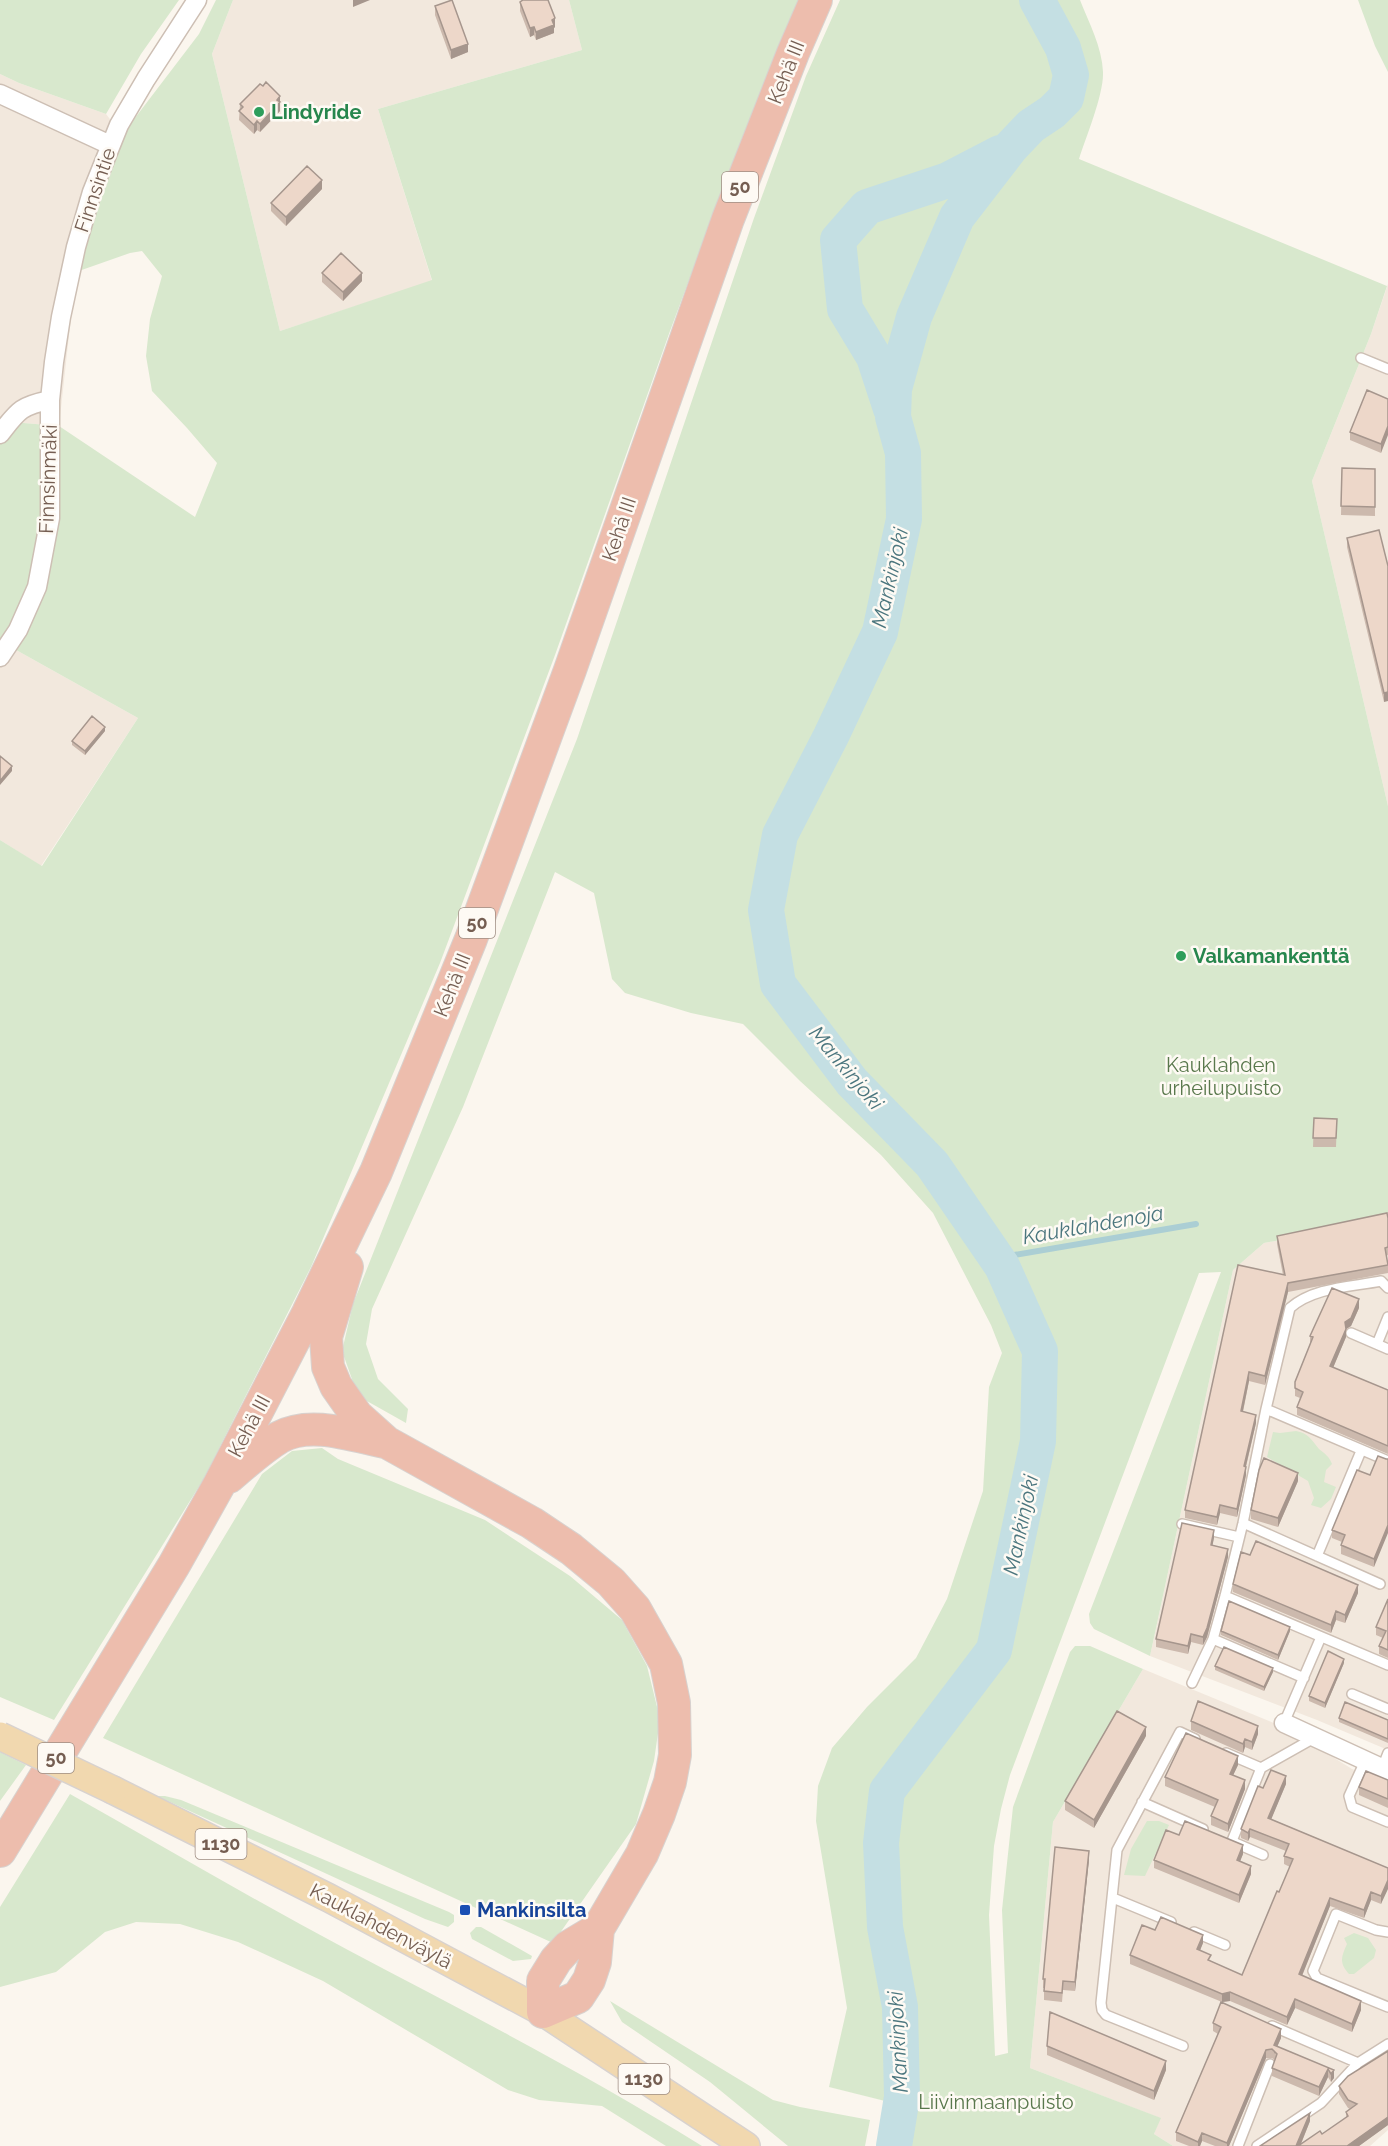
<svg xmlns="http://www.w3.org/2000/svg" width="1388" height="2146" font-family="Raleway,sans-serif">
<style>
.residential{fill:#f2e8dd}
.green{fill:#d8e8cd}
.lines{fill:none;stroke-linecap:round;stroke-linejoin:round}
.stream{stroke:#abced4;stroke-width:6}
.river{stroke:#c4dfe3;stroke-width:36}
.lane-casing{stroke:#cdbfb4;stroke-width:12}
.street-casing{stroke:#cdbfb4;stroke-width:21}
.primary-casing{stroke:#d8d2cf;stroke-width:30}
.highway-casing{stroke:#d8d2cf;stroke-width:34}
.lane{stroke:#fff;stroke-width:9}
.street{stroke:#fff;stroke-width:18}
.primary{stroke:#f1d8af;stroke-width:27}
.highway{stroke:#edbdad;stroke-width:32}
.primary-bridge-casing{stroke:#d8d2cf;stroke-width:30;stroke-linecap:butt}
.primary-bridge{stroke:#f1d8af;stroke-width:27}
.wall{fill:#ccb9ad}
.shaded-wall{fill:#a6968d}
.building{fill:#edd7c9;stroke:#a6968d;stroke-width:1.5}
.leisure-dot{fill:#2e9e5b;stroke:#fefaf4;stroke-width:2}
.transit-dot{fill:#1a4fb4;stroke:#fefaf4;stroke-width:2}
.labels{text-anchor:middle;stroke-width:5;stroke-linejoin:round;paint-order:stroke}
.shield{fill:#fefaf4;stroke:#9e8d83;stroke-width:1.5}
.shield-label{font-size:18px;font-weight:bold;fill:#755e52}
.street-label{font-size:20px;fill:#755e52;stroke:#fefaf4}
.leisure-label{font-size:20px;font-weight:bold;fill:#27864d;stroke:#fefaf4;text-anchor:start}
.park-label{font-size:20px;fill:#59784c;stroke:#fefaf4}
.transit-label{font-size:20px;font-weight:bold;fill:#164399;stroke:#fefaf4;text-anchor:start}
.water-label{font-size:21px;font-style:italic;fill:#4b767e;stroke:#fefaf4}
</style>
<rect width="100%" height="100%" fill="#fbf6ee"/>
<path class="residential" d="M233,0H569L582,50L378,109L432,281L280,331L212,54Z
M0,74L19,83L106,114L122,135L76,272L59,426L0,421Z
M1388,284V806L1312,481L1371,334Z
M0,641L138,718L41,866L0,840Z
M1388,1220V1750L1317,1720L1150,1656L1233,1270L1264,1243Z
M1143,1669L1286,1728L1352,1769L1388,1784V2130L1370,2146H1173L1154,2134L1160,2118L1030,2068L1053,1822Z"/>
<path class="green" d="M0,0H179L141,54L106,114L19,83L0,74Z
M216,0H233L212,54L280,331L432,280L378,109L582,50L569,0H799L742,138L670,331L555,655L440,963L311,1267L203,1480L54,1720L0,1697V840L42,866L138,718L0,641V421L59,426L195,517L217,463L187,428L152,391L146,356L150,319L162,276L142,251L130,253L76,272L122,135L199,34Z
M840,0H1080C1089,23 1102,47 1103,72C1104,94 1086,137 1079,159L1387,286L1371,334L1312,481L1388,806V1220L1264,1243L1233,1270L1150,1656L1094,1629L1090,1623L1089,1614L1221,1272L1199,1273L1010,1775L1001,1809L994,1846L989,1915L995,2056L1008,2053L1002,1910L1013,1807L1070,1652L1075,1646H1090L1143,1669L1053,1822L1030,2068L1161,2118L1154,2134L1173,2146H899L905,2106L829,2087L847,2008L816,1821L818,1786L832,1748L867,1707L916,1658L947,1599L983,1491L989,1387L1002,1353L991,1325L933,1213L881,1155L800,1081L743,1024L691,1013L625,993L612,979L594,893L555,872L463,1107L372,1309L366,1344L378,1379L408,1409L406,1423L358,1396L342,1351L353,1304L577,739L754,218L806,76Z
M1358,0H1388V72L1375,46Z
M1296,1431C1308,1433 1311,1439 1319,1449C1325,1454 1329,1456 1332,1464L1326,1470L1324,1482L1336,1487L1331,1499L1321,1508L1311,1505L1314,1498L1308,1481L1267,1457L1273,1432L1280,1433Z
M322,1448L338,1459L485,1520L570,1576L622,1620L647,1666L660,1719L654,1761L636,1824L553,1943L103,1738L262,1474L292,1451Z
M0,1752L26,1765L0,1801Z
M70,1794C162,1846 254,1900 348,1950C467,2013 587,2074 702,2146H666L602,2106L539,2100L508,2090L323,1981L238,1942L180,1924L136,1922L105,1932L56,1972L0,1987V1907Z
M157,1796H165L181,1800L449,1912L454,1915V1922L448,1927L425,1919Z
M1147,1821H1159L1169,1825L1145,1876L1124,1875L1131,1849Z
M476,1927H481L532,1956L531,1959L513,1961L472,1939L470,1933Z
M1354,1933L1368,1938L1376,1950L1374,1958L1354,1974H1349C1339,1963 1341,1957 1347,1944L1344,1938Z
M610,2001L773,2100L800,2107L870,2120L865,2146H788L710,2082L622,2022Z"/>
<g class="lines">
<path class="stream" d="M997,1258L1196,1224"/>
<path class="river" d="M891,409L874,357L845,309L838,240L867,207L948,180L1000,153
M894,2146L902,2097L900,2007L885,1927L881,1843L887,1791L994,1650L1038,1441L1040,1351L1002,1266L932,1164L852,1082L778,984L766,910L780,835L831,736L880,632L904,519L903,453L893,417L894,389L914,317L957,217L1011,147L1031,126L1052,112L1066,98L1071,75L1063,48L1037,0"/>
<g class="lane-casing">
<path id="lane" d="M1361,358L1388,369
M1351,1333L1388,1349
M1377,1344L1388,1317
M1266,1409L1388,1461
M1243,1523L1380,1584
M1182,1524L1239,1537
M1317,1556L1361,1451
M1225,1596L1388,1665
M1213,1639L1304,1678
M1192,1683L1213,1639L1225,1596L1243,1523L1266,1409L1290,1308C1314,1287 1351,1287 1381,1281L1388,1288
M1352,1694L1388,1709
M1284,1723L1321,1637
M1226,1753L1261,1768L1314,1738
M1365,1761L1349,1796L1352,1807L1388,1822
M1382,1768L1388,1753
M1142,1802L1203,1829
M1232,1841L1261,1768
M1233,1842L1263,1855
M1113,1898L1171,1922
M1194,1932L1225,1945
M1388,1932L1376,1930L1336,1914L1313,1971L1317,1978L1388,2007
M1272,2026L1358,2063L1388,2044
M1183,2046L1106,2015L1102,2010L1101,2003L1117,1850L1180,1732L1195,1739
M1238,2146L1270,2064
M1257,2146L1321,2103L1358,2063"/>
</g>
<g class="street-casing">
<path id="street" d="M0,94L110,145
M0,434C18,411 20,406 50,400
M0,657L18,630L37,587L50,518V400L54,362L61,317L76,247L92,192L119,125L146,79L197,0
M1284,1723L1388,1771"/>
</g>
<g class="primary-casing">
<path id="primary" d="M113,1790L329,1898L543,2012L746,2146"/>
</g>
<g class="highway-casing">
<path id="highway" d="M347,1267L326,1337L328,1367L336,1386L357,1416L386,1442L532,1523L571,1549L611,1582L635,1609L666,1664L674,1703L675,1755L670,1782L659,1814L642,1854L598,1929L595,1962L589,1980L578,1997L543,2012V1981L556,1960L568,1947L598,1929
M229,1477C245,1463 262,1448 280,1437C311,1420 354,1436 385,1442
M0,1851L174,1565L219,1485L308,1313L376,1172L471,939L570,670L728,219L793,53L816,0"/>
</g>
<use href="#lane" class="lane"/>
<use href="#street" class="street"/>
<use href="#primary" class="primary"/>
<use href="#highway" class="highway"/>
<g class="primary-bridge-casing">
<path id="primary-bridge" d="M0,1736L113,1790"/>
</g>
<use href="#primary-bridge" class="primary-bridge"/>
</g>
<path class="wall" d="M522,0H548L555,27L554,28V33L536,40L534,35L530,37L520,11V2Z
M435,6L468,52L451,59L435,15Z
M240,104L280,105V111L260,132L257,130L254,134L239,120Z
M322,189L286,226L271,211V203Z
M322,273L362,281L343,301L322,282Z
M1388,399L1381,453L1350,440V432Z
M1342,468L1375,469V516L1341,515Z
M1347,538L1388,566L1384,702L1347,547Z
M105,731L85,755L72,745V741Z
M1314,1118L1337,1119L1336,1147H1313Z
M1388,1218V1255L1386,1256L1388,1265V1273L1288,1292L1265,1385L1249,1381L1243,1412L1256,1423L1246,1467V1475L1237,1517L1220,1513L1217,1525L1185,1518V1510L1283,1275L1277,1244V1236Z
M1359,1308L1351,1326L1346,1329V1337L1333,1368L1388,1390V1454L1297,1415V1407L1300,1398L1295,1396V1382L1310,1344V1336Z
M1386,1459L1374,1567L1341,1554V1545L1342,1542L1332,1538V1530L1370,1475Z
M1298,1481L1278,1527L1251,1519V1510Z
M1214,1538L1212,1545L1228,1557L1207,1637L1203,1645L1191,1642L1188,1654L1156,1647V1639Z
M1233,1584L1358,1593L1345,1623L1336,1620L1331,1633L1233,1592Z
M1388,1599V1658L1379,1654V1646L1383,1638L1376,1635V1627Z
M1221,1631H1290L1278,1660L1221,1635Z
M1344,1663L1325,1708L1309,1701V1696Z
M1215,1666L1273,1672L1264,1691L1215,1670Z
M1339,1718L1388,1720V1743L1339,1722Z
M1191,1721L1258,1734L1252,1750L1245,1747L1243,1753L1191,1730Z
M1146,1736L1094,1828L1065,1810V1801Z
M1238,1765L1233,1775L1245,1789L1228,1832L1211,1825V1816L1215,1807L1165,1786V1777Z
M1388,1780V1808L1359,1795V1787Z
M1286,1784L1271,1819L1388,1868L1381,1904L1371,1900L1364,1918L1330,1906L1302,1976L1361,2010L1352,2032L1295,2008L1287,2025L1230,2001L1222,2002L1130,1964V1955L1155,1930L1203,1943L1200,1950L1211,1961L1242,1975L1290,1867L1284,1864V1856L1286,1851L1250,1837L1248,1841L1241,1838V1829L1263,1788Z
M1179,1835L1243,1854L1240,1861L1251,1874L1239,1903L1154,1868V1860Z
M1089,1860L1075,1991L1063,1990L1062,2002L1044,2000V1988H1043V1979Z
M1213,2023L1281,2038L1277,2047L1334,2070V2078L1331,2082L1328,2077L1319,2096L1272,2076V2068L1275,2060L1272,2058H1266L1229,2146H1215L1202,2141L1200,2146H1189L1176,2141V2132L1218,2034L1213,2031Z
M1047,2046L1166,2070L1154,2100L1047,2055Z
M1388,2051V2125L1359,2146H1260L1310,2121L1301,2144L1322,2134L1346,2118V2112L1350,2109L1348,2108L1339,2094V2086Z"/>
<path class="shaded-wall" d="M353,0H370L353,7Z
M555,18V27L554,28V33L536,40V32Z
M534,27V35L530,37V28Z
M468,44V52L451,59V50Z
M280,96V111L260,132V124Z
M257,121V130L254,134V125Z
M322,180V189L286,226V217Z
M362,273V281L343,301V292Z
M1388,426V435L1381,453V444Z
M1388,692V701L1384,702V693Z
M105,727V731L85,755V751Z
M12,766V771L0,785V781Z
M1288,1283V1292L1265,1385V1376Z
M1359,1299V1308L1351,1326L1346,1329V1337L1330,1375V1366L1345,1322Z
M1249,1372V1381L1241,1420V1411Z
M1256,1415V1423L1244,1474V1466Z
M1246,1467V1475L1237,1517V1509Z
M1298,1473V1481L1278,1527V1518Z
M1220,1505V1513L1217,1525V1517Z
M1388,1525V1533L1374,1567V1559Z
M1214,1530V1538L1211,1553V1545Z
M1228,1549V1557L1207,1637L1203,1645V1637Z
M1358,1585V1593L1345,1623V1615Z
M1336,1611V1620L1331,1633V1625Z
M1290,1627V1631L1278,1660V1655Z
M1191,1634V1642L1188,1654V1646Z
M1344,1659V1663L1325,1708V1703Z
M1273,1668V1672L1264,1691V1687Z
M1258,1726V1734L1252,1750V1742Z
M1146,1727V1736L1094,1828V1820Z
M1245,1739V1747L1243,1753V1744Z
M1238,1756V1765L1230,1782V1774Z
M1286,1776V1784L1268,1827V1818Z
M1245,1780V1789L1228,1832V1824Z
M1250,1829V1837L1248,1841V1833Z
M1243,1845V1854L1237,1869V1860Z
M1089,1851V1860L1075,1991V1982Z
M1251,1866V1874L1239,1903V1895Z
M1388,1880V1889L1381,1904V1896Z
M1371,1892V1900L1364,1918V1910Z
M1330,1898V1906L1299,1983V1974Z
M1203,1935V1943L1197,1958V1949Z
M1230,1992V2001L1222,2002V1994Z
M1295,1999V2008L1287,2025V2017Z
M1361,2001V2010L1352,2032V2024Z
M1281,2029V2038L1274,2054V2045Z
M1266,2050V2058L1229,2146H1227V2143Z
M1166,2061V2070L1154,2100V2091Z
M1328,2069V2077L1319,2096V2087Z
M1334,2070V2078L1331,2082V2074Z
M1310,2113V2121L1300,2146H1296Z
M1388,2117V2125L1359,2146H1347Z
M1202,2133V2141L1200,2146H1198V2142Z"/>
<path class="building" d="M452,0L468,44L451,50L435,6Z
M523,0H548L555,18L552,20L554,25L536,32L534,27L530,28L520,2Z
M266,82L280,96L277,100L280,102L260,124L257,121L254,125L239,111L243,107L240,104L260,84L263,86Z
M307,166L322,180L286,217L271,203Z
M341,253L362,273L343,292L322,273Z
M1367,390L1388,399V426L1381,444L1350,432Z
M1342,468L1375,469V507L1341,506Z
M1379,530L1388,566V692L1384,693L1347,538Z
M92,716L105,727L85,751L72,741Z
M0,756L12,766L0,781Z
M1314,1118L1337,1119L1336,1138H1313Z
M1387,1213L1388,1218V1247L1385,1248L1388,1265L1288,1283L1265,1376L1249,1372L1241,1411L1256,1415L1244,1466L1246,1467L1237,1509L1220,1505L1217,1517L1185,1510L1238,1265L1285,1275L1277,1236Z
M1332,1288L1359,1299L1351,1318L1345,1322L1346,1329L1330,1366L1388,1390V1446L1297,1407L1303,1392L1295,1388V1382L1313,1337L1310,1336Z
M1378,1456L1386,1459H1388V1525L1374,1559L1341,1545L1345,1535L1332,1530L1357,1470L1370,1475Z
M1264,1458L1298,1473L1278,1518L1251,1510L1259,1470Z
M1182,1523L1214,1530L1211,1545L1228,1549L1207,1628L1203,1637L1191,1634L1188,1646L1156,1639Z
M1256,1541L1358,1585L1345,1615L1336,1611L1331,1625L1233,1584L1241,1552L1250,1555Z
M1388,1599V1650L1379,1646L1386,1631L1376,1627Z
M1229,1601L1290,1627L1278,1655L1221,1631Z
M1224,1647L1273,1668L1264,1687L1215,1666Z
M1328,1651L1344,1659L1325,1703L1309,1696Z
M1198,1701L1258,1726L1252,1742L1245,1739L1243,1744L1191,1721Z
M1345,1702L1388,1720V1739L1339,1718Z
M1117,1711L1146,1727L1094,1820L1065,1801Z
M1186,1733L1238,1756L1230,1774L1245,1780L1228,1824L1211,1816L1218,1800L1165,1777Z
M1271,1770L1286,1776L1268,1818L1388,1868V1880L1381,1896L1371,1892L1364,1910L1330,1898L1299,1974L1361,2001L1352,2024L1295,1999L1287,2017L1230,1992L1222,1994L1130,1955L1142,1925L1155,1930L1161,1917L1203,1935L1197,1949L1211,1955L1208,1960L1242,1975L1277,1891L1279,1892L1293,1859L1284,1856L1289,1844L1250,1829L1248,1833L1241,1829L1258,1786L1263,1788Z
M1366,1771L1388,1780V1799L1359,1787Z
M1185,1821L1243,1845L1237,1860L1251,1866L1239,1895L1154,1860L1166,1830L1179,1835Z
M1055,1847L1089,1851L1075,1982L1063,1981L1062,1993L1044,1991L1045,1979H1043Z
M1221,2002L1281,2029L1274,2045L1334,2070L1331,2074L1328,2069L1319,2087L1272,2068L1277,2054L1272,2049L1266,2050L1227,2143L1202,2133L1198,2142L1176,2132L1221,2027L1213,2023Z
M1050,2012L1166,2061L1154,2091L1047,2046Z
M1388,2051V2117L1347,2146H1298L1320,2131L1322,2134L1348,2116L1346,2112L1357,2104L1348,2100L1339,2086L1348,2076Z
M1310,2113L1296,2146H1260Z"/>
<g class="leisure-dot">
<circle cx="259" cy="112" r="6"/>
<circle cx="1181" cy="956" r="6"/>
</g>
<rect class="transit-dot" x="459" y="1904" width="12" height="12" rx="3"/>
<g class="labels">
<g class="shield">
<rect x="722" y="172" width="36" height="30" rx="4.5"/>
<rect x="459" y="908" width="36" height="30" rx="4.5"/>
<rect x="38" y="1743" width="36" height="30" rx="4.5"/>
<rect x="195.5" y="1829" width="51" height="30" rx="4.5"/>
<rect x="618.5" y="2064" width="51" height="30" rx="4.5"/>
</g>
<g class="shield-label">
<text x="740" y="193">50</text>
<text x="477" y="929">50</text>
<text x="56" y="1764">50</text>
<text x="221" y="1850">1130</text>
<text x="644" y="2085">1130</text>
</g>
<g class="street-label">
<text transform="translate(786 72) rotate(-68)" y="7">Kehä III</text>
<text transform="translate(95 190) rotate(-71)" y="7">Finnsintie</text>
<text transform="translate(48 479) rotate(-88)" y="7">Finnsinmäki</text>
<text transform="translate(619 529) rotate(-71)" y="7">Kehä III</text>
<text transform="translate(452 985) rotate(-68)" y="7">Kehä III</text>
<text transform="translate(249 1426) rotate(-62)" y="7">Kehä III</text>
<text transform="translate(381 1926) rotate(28)" y="7">Kauklahdenväylä</text>
</g>
<g class="leisure-label">
<text x="271" y="119">Lindyride</text>
<text x="1193" y="963">Valkamankenttä</text>
</g>
<g class="park-label">
<text x="1221" y="1072">Kauklahden<tspan x="1221" dy="23">urheilupuisto</tspan></text>
<text x="996" y="2109">Liivinmaanpuisto</text>
</g>
<g class="transit-label">
<text x="477" y="1917">Mankinsilta</text>
</g>
<g class="water-label">
<text transform="translate(890 578) rotate(-77)" y="7">Mankinjoki</text>
<text transform="translate(846 1068) rotate(50)" y="7">Mankinjoki</text>
<text transform="translate(1093 1225) rotate(-10)" y="7">Kauklahdenoja</text>
<text transform="translate(1021 1525) rotate(-78)" y="7">Mankinjoki</text>
<text transform="translate(898 2042) rotate(-93)" y="7">Mankinjoki</text>
</g>
</g>
</svg>
